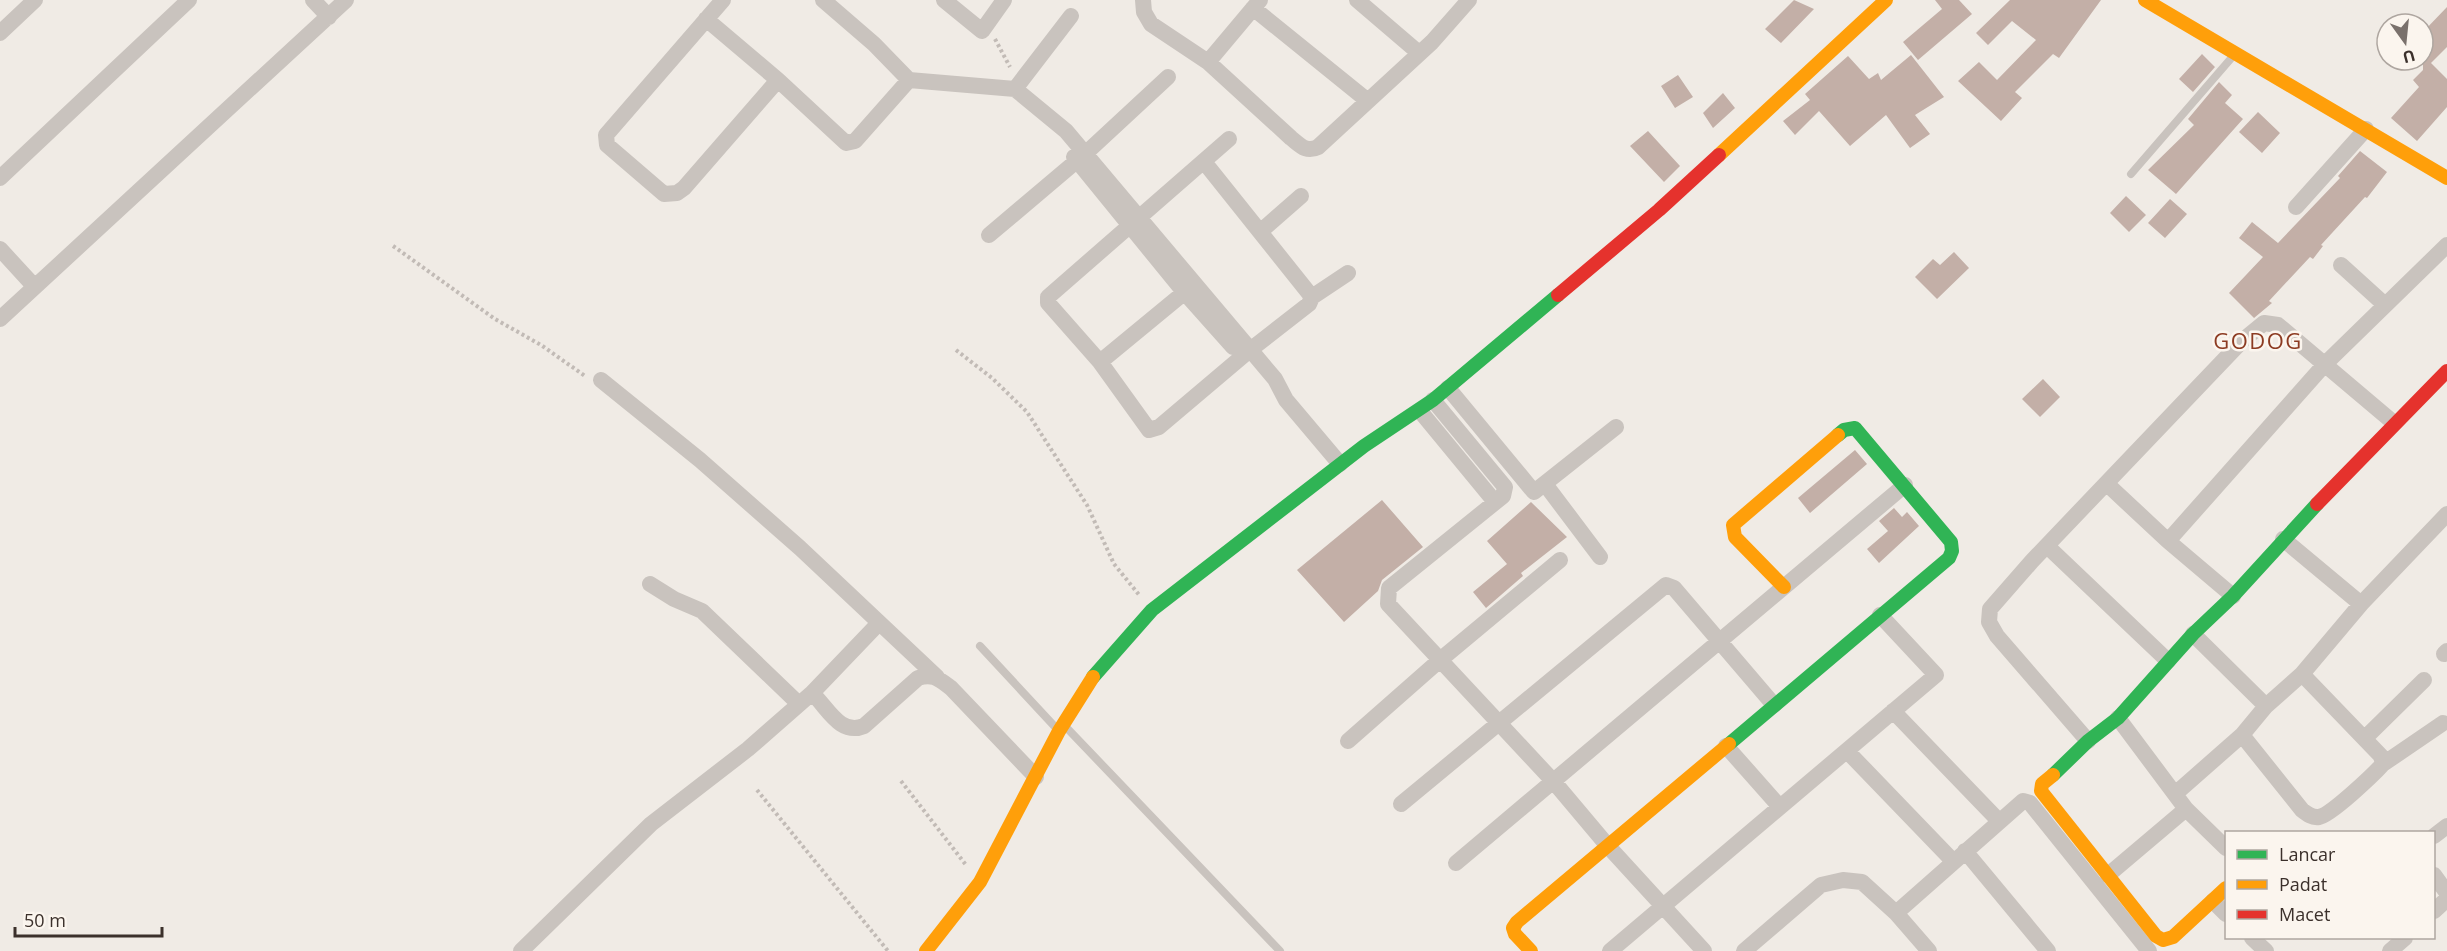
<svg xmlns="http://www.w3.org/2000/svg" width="2447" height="951" font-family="'Open Sans',sans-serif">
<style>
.building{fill:#c3afa7}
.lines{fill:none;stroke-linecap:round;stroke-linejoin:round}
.path{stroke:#c2bbb6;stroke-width:4;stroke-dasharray:3 3;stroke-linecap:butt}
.lane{stroke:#c9c3be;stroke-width:8}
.street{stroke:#c9c3be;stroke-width:16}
.fast{stroke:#30b455;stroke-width:14}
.slow{stroke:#ff9f0a;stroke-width:14}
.jam{stroke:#e5322d;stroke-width:14}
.labels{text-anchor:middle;stroke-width:5;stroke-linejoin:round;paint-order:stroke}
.quarter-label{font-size:22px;letter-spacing:1.5px;fill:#8c3b22;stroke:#fbf5ee}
</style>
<rect width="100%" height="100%" fill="#f0ebe5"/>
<path class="building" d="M1794,0L1814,9L1781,43L1765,29Z
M1935,0H1959L1972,14L1918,60L1903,42L1942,9Z
M2010,0H2101L2059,58L2053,54L2015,92L2022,98L2001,121L1958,81L1979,62L1997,80L2036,40L2012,21L1988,45L1976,33Z
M2447,7V47L2431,63L2447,79V107L2417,141L2391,118L2419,87L2413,80L2423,70V32Z
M2202,54L2215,67L2193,92L2179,79Z
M1911,55L1944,97L1915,115L1930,134L1910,148L1886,115L1850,146L1819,111L1795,135L1783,121L1810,100L1805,94L1848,56L1869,79L1878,73L1881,80Z
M1678,75L1693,97L1675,108L1661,86Z
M2219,82L2232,95L2225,103L2243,119L2176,194L2148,170L2194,125L2188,119Z
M1723,93L1735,108L1713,128L1703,113Z
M2258,112L2280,133L2262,153L2239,132Z
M1648,131L1680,166L1664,182L1630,146Z
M2360,151L2387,172L2367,198L2365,197L2321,245L2323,246L2313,259L2310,257L2269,301L2272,303L2254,318L2229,293L2263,257L2239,238L2252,222L2278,243L2340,178L2338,176Z
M2126,196L2146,215L2129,232L2110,213Z
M2170,199L2187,214L2165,238L2148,223Z
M1954,252L1969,268L1937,299L1915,277L1933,259L1940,265Z
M2043,379L2060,397L2040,417L2022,399Z
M1855,450L1867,464L1810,513L1798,498Z
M1382,500L1423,547L1382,580L1378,591L1344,622L1297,570Z
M1531,502L1567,537L1521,573L1523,576L1486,608L1473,592L1507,564L1487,541Z
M1894,508L1902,517L1907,512L1919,526L1879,563L1867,549L1888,531L1879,521Z"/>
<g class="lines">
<path class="path" d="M995,39L1010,67
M393,246L495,319L541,345L585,376
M956,350L992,378L1027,412L1087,505L1114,564L1140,596
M901,781L966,865
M757,790L888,951"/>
<path class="lane" d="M2131,174L2234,55
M980,646L1057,729
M1064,725L1280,951"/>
<path class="street" d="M313,0L329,17
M723,0L606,135L607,145L664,194L677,193L684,188L778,80
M823,0L874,44L909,80L1015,89L1066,131L1275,379L1286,400L1340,464
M944,0L982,31L1004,0
M1143,0L1144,12L1151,24L1208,62L1260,0
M1357,0L1419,53
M1253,8L1368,101
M706,19L778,80L846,143L855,141L909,80
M0,33L35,0
M1208,62L1291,138C1300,145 1306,153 1318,147L1432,42L1469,0
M1015,89L1071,16
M1074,157L1184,292L1233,347
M1205,163L1312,297L1309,304L1250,350L1159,427L1149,430L1100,362L1048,303V297L1229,139
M0,178L189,0
M2296,207L2366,129
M1260,232L1301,196
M989,235L1086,153L1168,77
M0,249L34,286
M2341,265L2384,304
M1312,297L1348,273
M0,319L346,0
M1100,362L1191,287
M601,380L700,460L800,548L937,677
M1448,388L1534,492L1616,427
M1433,400L1505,487L1503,496L1389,588L1388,604L1554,782L1607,845L1704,951
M1420,411L1495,502
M1545,484L1600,557
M2107,484L2168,541
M2283,539L2361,604
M2047,546L2168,661
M650,584L674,599L702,611L799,704
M2233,596L2168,541L2325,364L2447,245
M2193,634L2266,706
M2444,654L2447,651
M812,693L879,623
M1893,711L1999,821
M2118,718L2186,809L2226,848
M2242,735L2302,810C2307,814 2312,818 2319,817C2331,815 2374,774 2383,764L2381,756L2302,674
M2365,738L2424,680
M1348,741L1440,660L1560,560
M2088,741L1997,636L1989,622L1990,609L2032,561L2242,341L2264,323L2278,325L2394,423
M1726,746L1780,807
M1847,751L1953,861
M2383,764L2443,723
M2175,794L2242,735L2266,706L2302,674L2361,604L2447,514
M1401,804L1666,585L1674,588L1774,705
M2434,836L2447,826
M1965,851L2048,951
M1456,863L1905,485
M2108,875L2186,809
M2434,875L2447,893
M2213,901L2226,914
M2434,911L2447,899
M1896,913L2023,801L2030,803L2149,951
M2252,938L2266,951
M521,951L651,824L748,749L812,693C828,708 840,736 864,726L918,678C933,673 939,679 951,688L1036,777
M1610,951L1936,675L1880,615
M1744,951L1821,885L1843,880L1862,882L1896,913L1929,951
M2390,951L2405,938"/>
<path class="fast" d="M1093,677L1152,610L1364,446L1433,400L1558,295
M1729,744L1949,558L1952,551L1951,542L1855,428L1844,430L1838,435
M2053,775L2088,741L2118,718L2193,634L2233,596L2317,504"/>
<path class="slow" d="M2145,0L2447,178
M1719,155L1886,0
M1784,587L1735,537L1733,525L1838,435
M2053,775L2042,784L2041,791L2156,936L2163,940L2173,937L2226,888
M926,951L980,882L1059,731L1093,677
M1531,951L1515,934L1513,928L1517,922L1729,744"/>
<path class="jam" d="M1558,295L1659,210L1719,155
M2317,504L2447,371"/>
</g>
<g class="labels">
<g class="quarter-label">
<text x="2258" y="349">GODOG</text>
</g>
</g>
<rect x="2225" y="831" width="210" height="108" fill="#fbf5ee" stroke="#aea6a0" stroke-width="1.5"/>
<rect x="2237" y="850" width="30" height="9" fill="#30b455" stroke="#aea6a0" stroke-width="1.5"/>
<text x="2279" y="861" font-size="18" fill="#3b302b">Lancar</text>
<rect x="2237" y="880" width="30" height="9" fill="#ff9f0a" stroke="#aea6a0" stroke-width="1.5"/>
<text x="2279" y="891" font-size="18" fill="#3b302b">Padat</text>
<rect x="2237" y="910" width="30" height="9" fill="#e5322d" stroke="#aea6a0" stroke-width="1.5"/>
<text x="2279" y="921" font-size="18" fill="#3b302b">Macet</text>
<g transform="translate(2405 42) rotate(165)"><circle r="28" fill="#fbf5ee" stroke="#aea6a0" stroke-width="1.5"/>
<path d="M0-4.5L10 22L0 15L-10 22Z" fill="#7a716c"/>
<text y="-9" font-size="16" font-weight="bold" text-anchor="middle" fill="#3b302b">U</text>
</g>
<path d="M15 927v9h147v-9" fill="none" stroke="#3b302b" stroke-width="3"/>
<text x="24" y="927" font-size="18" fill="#3b302b" stroke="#fbf5ee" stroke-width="4.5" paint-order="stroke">50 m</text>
</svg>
